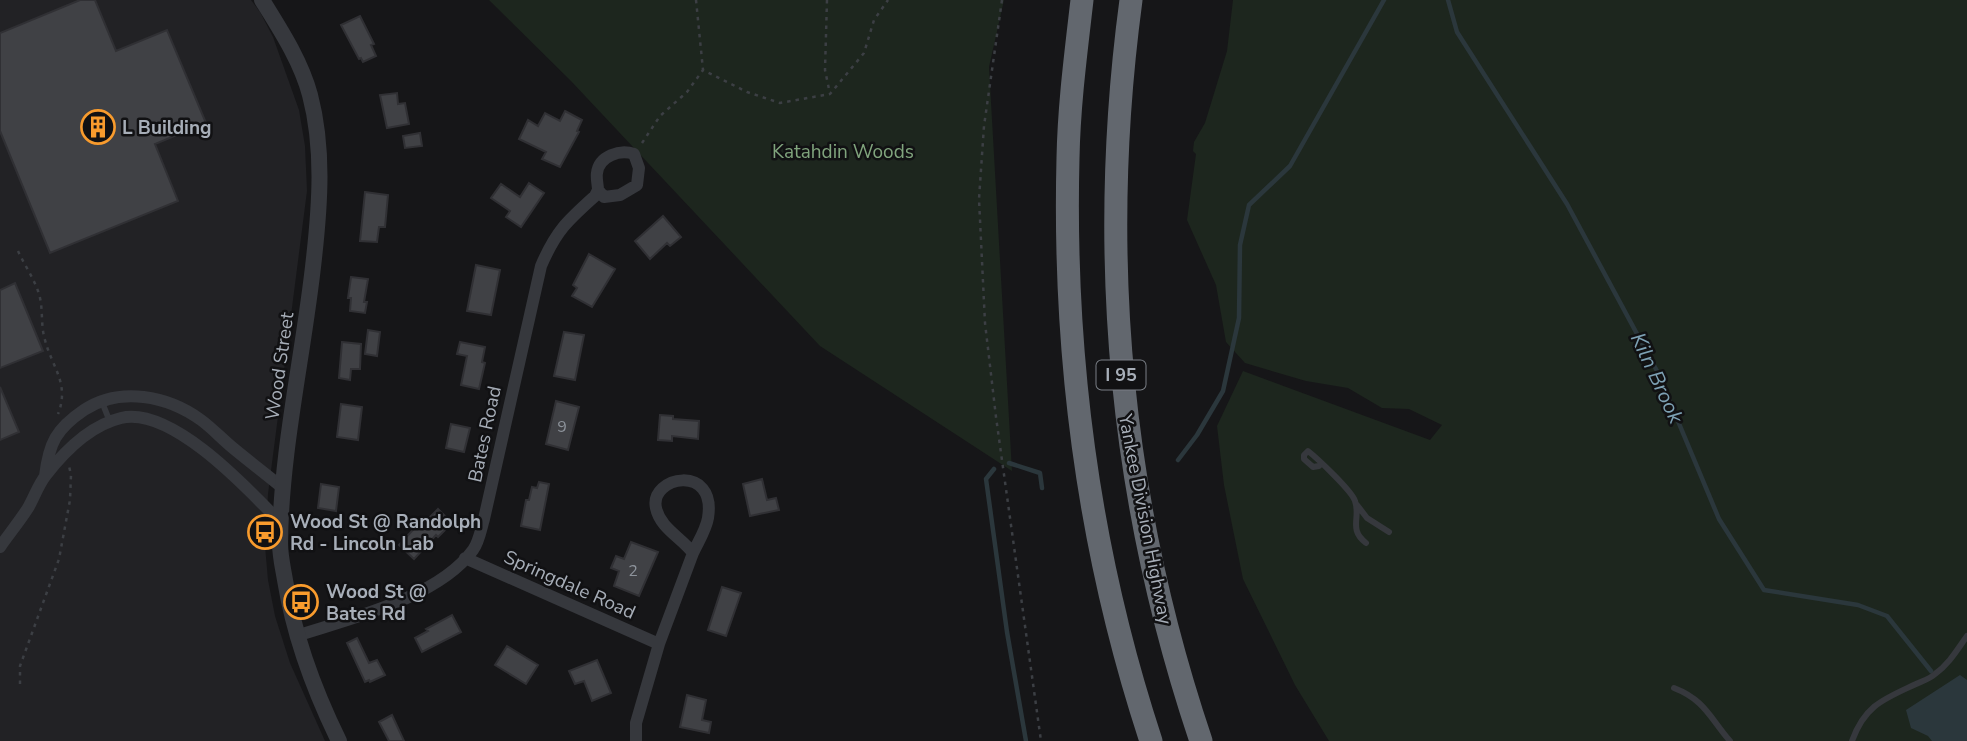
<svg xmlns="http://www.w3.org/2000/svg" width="1967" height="741" font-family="'Nunito Sans',sans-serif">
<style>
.built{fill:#222225}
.green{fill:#1d261e}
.water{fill:#2b373c}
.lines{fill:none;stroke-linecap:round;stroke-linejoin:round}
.stream{stroke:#2b373c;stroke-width:4.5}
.building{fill:#404145;stroke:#303034;stroke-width:2}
.path{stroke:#3c3f44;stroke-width:2.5;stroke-dasharray:3.5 5;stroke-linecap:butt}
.service{stroke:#36383d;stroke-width:6}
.minor{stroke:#36383d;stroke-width:12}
.tertiary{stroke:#36383d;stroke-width:16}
.motorway{stroke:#62676e;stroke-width:23}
.labels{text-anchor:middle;stroke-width:5;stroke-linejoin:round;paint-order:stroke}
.number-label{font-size:16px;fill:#8d939b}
.shield{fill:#111113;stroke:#7a7f86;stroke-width:2}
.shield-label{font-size:18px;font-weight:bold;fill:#a7aeb8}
.poi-label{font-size:19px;font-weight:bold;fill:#a7aeb8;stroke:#111113;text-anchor:start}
.park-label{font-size:19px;fill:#80a47d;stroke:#111113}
.street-label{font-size:19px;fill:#a7aeb8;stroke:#111113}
.water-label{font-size:21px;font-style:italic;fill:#7da1b4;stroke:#111113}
</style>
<rect width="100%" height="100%" fill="#161618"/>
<path class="built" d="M0,0H251L260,12L273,37L299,110L305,146L307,191L268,494L265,546L268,580L275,616L290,663L325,741H0Z"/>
<path class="green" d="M489,0H1004L989,67L1012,471L820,346L571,81Z
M1233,0H1967V741H1329L1295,685L1243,579L1224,485L1217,426L1243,371L1430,440L1442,425L1409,409L1382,408L1348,388L1306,381L1245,363L1226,342L1216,285L1187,220L1196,154L1193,151L1194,142L1205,123L1227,51Z"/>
<path class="water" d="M1960,675L1967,680V741H1932L1928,736L1911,728L1906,710Z"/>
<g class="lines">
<path class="stream" d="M1448,0L1457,32L1567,204L1657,371L1719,519L1764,590L1858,605L1887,616L1931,671
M1178,460L1197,435L1223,391L1239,318L1240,245L1249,205L1290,166L1384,0
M1009,463L1040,473L1042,488
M994,469L986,479L1007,632L1026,741"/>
</g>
<path class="building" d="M80,0H95L116,51L167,30L206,123L155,144L178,201L50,253L0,131V33Z
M360,16L374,44L371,45L376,56L363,62L361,58L359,59L341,25Z
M397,93L398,104L405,103L409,124L387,128L380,95Z
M565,111L582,120L577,131L579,132L560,167L542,159L546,152L519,139L528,120L538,126L545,113L560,121Z
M420,133L422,146L405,148L403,136Z
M529,183L544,193L521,227L506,217L510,211L491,198L501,184L520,197Z
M365,192L388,195L385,227H379L377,242L360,241Z
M663,216L681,237L670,246L667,243L650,259L635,241Z
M589,254L615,269L592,307L572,296L577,288L573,285Z
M476,265L500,270L491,315L467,311Z
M351,277L368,279L364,302H367L365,313L350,311L351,298H348Z
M15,283L43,351L0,368V290Z
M368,330L380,332L377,356L365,354Z
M564,332L584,335L575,380L554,376Z
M342,342L361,344L360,369H351L350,380L339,378Z
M460,342L485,347L482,362L485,363L479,389L461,385L467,356L457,354Z
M0,387L19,432L0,440Z
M556,401L579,407L568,450L546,444Z
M341,404L362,407L358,440L337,437Z
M660,415L673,416V419L699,421L698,439L672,436V441L658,440Z
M451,424L470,428L464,452L446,448Z
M762,479L767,500L776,498L779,510L750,516L743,484Z
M539,482L549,484L540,530L521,526L526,500H529L532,487L537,488Z
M321,484L339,487L336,511L318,508Z
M438,509L452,523L438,537L436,535L414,559L399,545L421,521L424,523Z
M631,542L658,552L639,596L614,586L619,571L611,568L616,556L624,559Z
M722,587L741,593L726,636L708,630Z
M452,615L461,632L422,652L415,638L428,631L426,629Z
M357,638L369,663L377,660L385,675L370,682L369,680L365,682L347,643Z
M507,646L538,665L526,684L495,665Z
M597,660L611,693L592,701L584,681L575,684L569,671Z
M687,695L706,700L702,720L711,722L709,733L680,727Z
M392,715L404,741H389L379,722Z"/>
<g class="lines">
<path class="path" d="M696,0L703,70
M827,0L825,70L830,94
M1002,0L984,126L979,199L985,323L996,417L1041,741
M642,143L660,116L687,92L703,70L747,92L780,103L830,94L864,53L874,20L888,0
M18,251C24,264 33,277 38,291C44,307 40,324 45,340C52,367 70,384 58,414
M20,684V666L59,559L70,500L71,475L69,466"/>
<path class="service" d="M102,402L110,422
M1319,466L1313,467L1304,459V455L1308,451C1317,458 1352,491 1355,501C1361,518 1348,529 1366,543
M1357,505L1367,518L1389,532
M1674,688C1705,700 1710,718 1730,741
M1852,741C1865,705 1884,699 1916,684C1922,681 1930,679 1935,674C1949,664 1957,650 1967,636"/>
<path class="minor" d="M45,476C49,443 56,429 84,410C120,386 168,396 201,420C212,428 222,439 233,448C250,462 267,475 284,489
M0,547C9,534 19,522 28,508C34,498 38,485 46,475C64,452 91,425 121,418C172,406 249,490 281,523
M465,558L659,644L693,553C682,538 660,528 656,508C649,476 717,463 708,518C706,530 698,542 693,553
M296,636C351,618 438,598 473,550C479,542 481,529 484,519L541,266C556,231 567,221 595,196L598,190L604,197L620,195L637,185L639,168L634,154C620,149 599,156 597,173C596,178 598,185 598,190
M636,741V723L659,644"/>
<path class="tertiary" d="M262,0C280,29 301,61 310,95C324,148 320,204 314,258C304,353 281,448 280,543C280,556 283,568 285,580C294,636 314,690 339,741"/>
<path class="motorway" d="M1082,0C1076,52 1069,105 1068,158C1063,356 1089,553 1151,741
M1131,0C1097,253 1119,498 1201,741"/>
</g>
<defs>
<g id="building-ring" transform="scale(1.75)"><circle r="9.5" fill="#111113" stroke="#f89b2d" stroke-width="1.5"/><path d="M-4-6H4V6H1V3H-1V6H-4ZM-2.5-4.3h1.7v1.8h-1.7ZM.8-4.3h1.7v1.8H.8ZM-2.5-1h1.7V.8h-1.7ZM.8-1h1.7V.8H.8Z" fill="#f89b2d"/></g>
<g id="bus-ring" transform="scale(1.75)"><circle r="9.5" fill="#111113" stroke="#f89b2d" stroke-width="1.5"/><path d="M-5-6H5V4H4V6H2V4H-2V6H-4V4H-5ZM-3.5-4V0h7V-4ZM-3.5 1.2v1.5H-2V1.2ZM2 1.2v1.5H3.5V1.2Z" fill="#f89b2d"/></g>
</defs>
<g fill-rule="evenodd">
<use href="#building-ring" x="98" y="127"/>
<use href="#bus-ring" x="265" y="532"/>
<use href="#bus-ring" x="301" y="602"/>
</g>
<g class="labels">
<g class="number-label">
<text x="562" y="432">9</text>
<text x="633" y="576">2</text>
</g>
<rect class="shield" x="1096.5" y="360.5" width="49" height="29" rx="5"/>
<g class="shield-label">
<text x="1121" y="381">I 95</text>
</g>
<g class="poi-label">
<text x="122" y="134">L Building</text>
<text x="290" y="528">Wood St @ Randolph<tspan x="290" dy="22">Rd - Lincoln Lab</tspan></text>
<text x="326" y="598">Wood St @<tspan x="326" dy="22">Bates Rd</tspan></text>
</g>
<g class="park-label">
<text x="843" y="158">Katahdin Woods</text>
</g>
<g class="street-label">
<text transform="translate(279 366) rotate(-82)" y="7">Wood Street</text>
<text transform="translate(484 434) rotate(-78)" y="7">Bates Road</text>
<text transform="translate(1146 519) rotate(79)" y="7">Yankee Division Highway</text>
<text transform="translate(570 584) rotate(24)" y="7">Springdale Road</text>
</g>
<g class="water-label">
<text transform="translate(1657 378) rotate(65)" y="7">Kiln Brook</text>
</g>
</g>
</svg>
